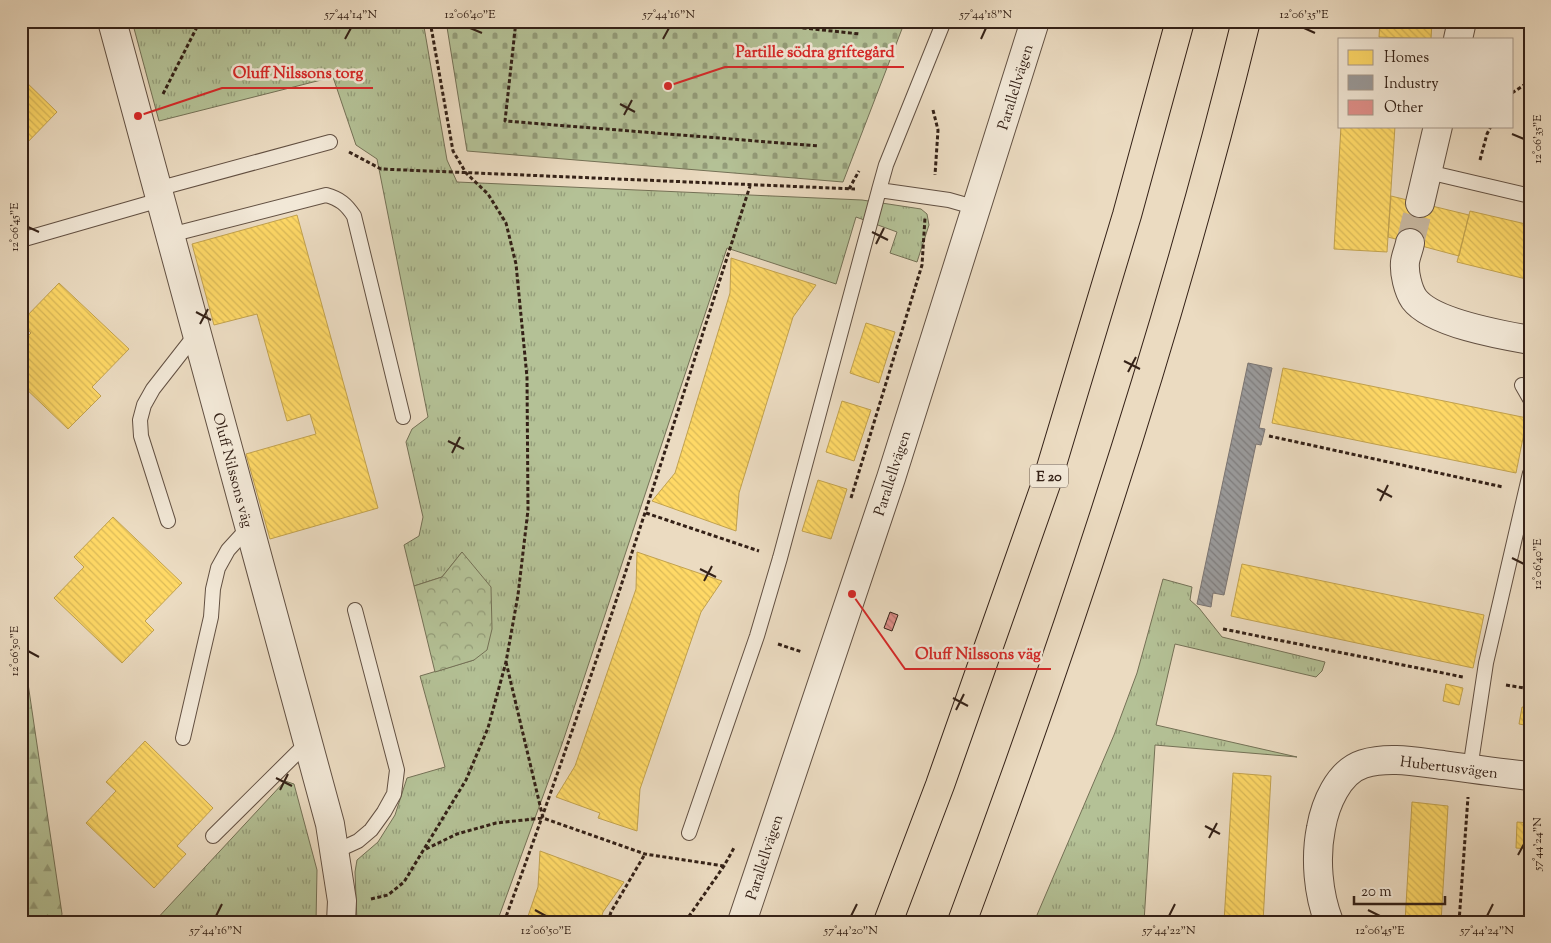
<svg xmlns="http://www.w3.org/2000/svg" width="1551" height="943" font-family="'Sorts Mill Goudy',serif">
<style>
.grass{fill:url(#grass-tufts);stroke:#747156}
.forest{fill:url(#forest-firs);stroke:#747156}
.cemetery{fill:url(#cemetery-stones);stroke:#747156}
.park{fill:url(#park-crowns);stroke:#747156}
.homes{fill:url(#homes-back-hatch);stroke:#c2a24e}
.industry{fill:url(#industry-back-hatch);stroke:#7b7572}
.building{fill:url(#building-back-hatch);stroke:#342117}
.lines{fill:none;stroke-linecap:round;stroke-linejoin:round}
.minor-tunnel{stroke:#c6b69f;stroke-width:28;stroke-dasharray:28 14;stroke-linecap:butt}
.service-casing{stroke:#625042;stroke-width:16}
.minor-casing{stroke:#625042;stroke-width:30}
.tertiary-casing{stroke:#625042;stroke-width:30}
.motorway-casing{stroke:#342117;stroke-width:30}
.path{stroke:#342117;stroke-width:3;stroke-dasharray:4 2.5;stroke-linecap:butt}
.service{stroke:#f2e8d7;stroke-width:14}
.minor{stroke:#f2e8d7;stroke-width:28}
.tertiary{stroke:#f2e8d7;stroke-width:28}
.motorway{stroke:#ebdbc1;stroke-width:28}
.ticks{fill:none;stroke:#342117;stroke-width:2}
.labels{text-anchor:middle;stroke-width:5;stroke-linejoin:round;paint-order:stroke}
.shield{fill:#f2e8d7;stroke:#6d5d51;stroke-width:1}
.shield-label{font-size:14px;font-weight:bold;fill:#342117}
.street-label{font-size:15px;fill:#342117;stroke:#f2e8d7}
.leader{fill:none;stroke:#d62828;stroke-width:2}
.callout-dot{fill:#d62828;stroke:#f2e8d7;stroke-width:2}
.callout-label{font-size:16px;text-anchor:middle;font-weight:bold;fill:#d62828;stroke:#f2e8d7;stroke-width:5;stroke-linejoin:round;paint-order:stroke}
.neatline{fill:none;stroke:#342117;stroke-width:2}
.ticks-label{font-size:12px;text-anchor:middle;fill:#342117}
</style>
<defs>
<pattern id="grass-tufts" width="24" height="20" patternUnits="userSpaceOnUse" patternTransform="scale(1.25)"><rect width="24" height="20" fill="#b4c196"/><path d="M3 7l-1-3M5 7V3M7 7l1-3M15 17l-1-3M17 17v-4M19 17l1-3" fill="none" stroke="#939c79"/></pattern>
<pattern id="forest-firs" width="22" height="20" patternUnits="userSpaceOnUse" patternTransform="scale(1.25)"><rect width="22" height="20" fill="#b4c196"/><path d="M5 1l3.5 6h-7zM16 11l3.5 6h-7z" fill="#939c79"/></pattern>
<pattern id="cemetery-stones" width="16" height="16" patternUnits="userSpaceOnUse" patternTransform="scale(1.25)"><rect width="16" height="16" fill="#b4c196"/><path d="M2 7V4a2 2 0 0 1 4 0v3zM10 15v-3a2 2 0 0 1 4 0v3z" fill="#939c79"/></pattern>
<pattern id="park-crowns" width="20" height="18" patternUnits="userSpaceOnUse" patternTransform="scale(1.25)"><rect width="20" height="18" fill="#b4c196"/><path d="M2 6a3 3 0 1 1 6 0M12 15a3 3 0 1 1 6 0" fill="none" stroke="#939c79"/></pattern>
<pattern id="homes-back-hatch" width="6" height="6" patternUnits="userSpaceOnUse" patternTransform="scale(1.25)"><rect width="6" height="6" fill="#ffd966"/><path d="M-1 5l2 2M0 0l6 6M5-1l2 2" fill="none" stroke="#dbba58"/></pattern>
<pattern id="industry-back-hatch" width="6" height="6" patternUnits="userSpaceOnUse" patternTransform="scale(1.25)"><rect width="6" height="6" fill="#999"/><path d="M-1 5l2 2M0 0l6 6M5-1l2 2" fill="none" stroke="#7e7c7c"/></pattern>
<pattern id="building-back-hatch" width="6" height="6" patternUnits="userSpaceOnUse" patternTransform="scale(1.25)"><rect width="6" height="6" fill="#e08f8a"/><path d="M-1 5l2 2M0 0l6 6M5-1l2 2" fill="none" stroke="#b67470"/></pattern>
</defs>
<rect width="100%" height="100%" fill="#ebdbc1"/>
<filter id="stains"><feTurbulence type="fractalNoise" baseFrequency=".004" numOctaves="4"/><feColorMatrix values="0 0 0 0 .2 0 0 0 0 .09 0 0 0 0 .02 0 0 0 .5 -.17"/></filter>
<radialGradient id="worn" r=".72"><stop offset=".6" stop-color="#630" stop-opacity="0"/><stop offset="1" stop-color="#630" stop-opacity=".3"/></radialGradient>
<path class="grass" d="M132,21H423L447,160L457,182L862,200L921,209L927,214L929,225L917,262L890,253L897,232L856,217L836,284L727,248L562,744L497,922H357L355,872L357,860L378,842L395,815L407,778L445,767L420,676L474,660L462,552L442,577L414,586L404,545L419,536L423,517L406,442L412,429L428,417L377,159L356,145L333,77L159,121Z
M1163,579L1192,587L1190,600L1199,608L1222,637L1325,662L1322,671L1316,677L1175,644L1156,725L1297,757L1155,745L1144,922H1034L1114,735L1137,673Z
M285,781L294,784L317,870L316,922H154Z"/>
<path class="forest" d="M21,636L62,914L60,922H21Z"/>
<path class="cemetery" d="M446,21H905L843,182L467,151Z"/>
<path class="park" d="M462,552L491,587L492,629L487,650L474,660L435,672L414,586L442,577Z"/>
<path class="homes" d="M1380,21H1432L1431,39L1379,37Z
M21,77L57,112L21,149Z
M1341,126H1395L1387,252L1334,249Z
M1391,196L1469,215L1459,256L1388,237Z
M1470,211L1530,225V280L1457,262Z
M297,215L378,508L270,539L246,454L316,434L310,414L287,421L257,314L214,325L192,244Z
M731,258L816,285L793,317L739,493L736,531L652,501L675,473L730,293Z
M59,283L129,349L92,387L101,396L68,429L21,384V343L31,333L21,322Z
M866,323L895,332L879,383L850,373Z
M1283,368L1527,418L1516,473L1272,423Z
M842,401L871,410L854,461L826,452Z
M818,480L847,489L831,539L802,531Z
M113,517L182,583L145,621L154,630L122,663L54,598L84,567L74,557Z
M637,552L722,581L701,612L640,789L637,831L598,818L600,813L556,797L575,766L636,589Z
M1242,564L1484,615L1473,668L1231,616Z
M1446,684L1463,688L1459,705L1443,701Z
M1522,707L1530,708V726L1519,724Z
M145,741L213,808L177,846L186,854L154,888L86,823L116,791L106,782Z
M1233,773L1271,776L1263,922H1224Z
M1412,802L1448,806L1441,922H1405Z
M1517,822L1530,823V849L1516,848Z
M540,851L624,882L603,912L600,922H526L538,887Z"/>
<path class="industry" d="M1248,363L1272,368L1259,428L1265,429L1261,445L1256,444L1224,595L1213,593L1211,607L1197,604Z"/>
<path class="building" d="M890,612L898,615L892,631L884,628Z"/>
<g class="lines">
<path class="minor-tunnel" d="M1410,243L1420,203"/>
<g class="service-casing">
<path id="service" d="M944,21L886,165L879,190L949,200L977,208
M1428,172L1530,196
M157,189L330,142
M170,235L326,195C340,199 346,204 354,216L403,417
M21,240L160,200
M1522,385L1530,399
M168,521L141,436L140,420L144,405L153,389L196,334
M183,738L211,617L213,589L218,568L228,550L249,527
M1470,769L1486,663L1530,473
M689,833L757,636L780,558L879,190
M213,836L308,742
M334,852L358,841L371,830L384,812L394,794L397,770L355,610"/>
</g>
<g class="minor-casing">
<path id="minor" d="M112,21L330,824L342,901L341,922
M1458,39L1462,21
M1420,203L1438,126
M1410,243C1409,249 1406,255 1405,262C1404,273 1408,290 1414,299C1432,323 1501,335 1530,340
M1329,922C1318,894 1315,858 1321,828C1325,805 1338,772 1363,764C1389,756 1417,762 1443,765C1472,769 1501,773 1530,776"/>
</g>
<g class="tertiary-casing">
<path id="tertiary" d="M742,922L891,478L1035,21"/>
</g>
<g class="motorway-casing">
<path id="motorway" d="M888,922L940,785L1047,481L1127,215L1180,21
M962,922C1072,627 1171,327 1246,21"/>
</g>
<path class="path" d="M516,21L505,121L819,146
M738,21L860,34
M1512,93L1530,81
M163,94L200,21
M933,110L938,130L935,175
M349,152L381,169L855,189
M1480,160L1487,134L1491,126
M849,189L859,171
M1269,436L1503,487
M851,498L922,265L925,218
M646,513L759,551
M1223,629L1463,677
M778,644L802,652
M506,662L543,818L645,854L724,866
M1506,685L1530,689
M426,849L457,834L496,823L543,818
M371,899L388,895L404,882L466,780L488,728L506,662L518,595L528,510L527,377L516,264L506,223L488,194L466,173L453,151L430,21
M504,922C594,679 671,432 750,186
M608,922L611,912L645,854
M685,922L724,866L735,846
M1459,922L1468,797"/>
<use href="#service" class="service"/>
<use href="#minor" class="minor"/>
<use href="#tertiary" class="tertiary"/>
<use href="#motorway" class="motorway"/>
</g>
<path class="ticks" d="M470,28L482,33M1304,28L1315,33M345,39L351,28M663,39L669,28M981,39L986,28M620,104L635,112M624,115L632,100M1512,134L1524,139M28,227L39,232M872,232L888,240M876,244L884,228M196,312L211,320M200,324L208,309M1124,361L1140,369M1128,372L1136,357M448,441L464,449M452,453L460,437M1377,489L1392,497M1380,501L1388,485M1512,558L1524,564M700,569L716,577M704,581L712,566M28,651L39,657M953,698L968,706M956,710L964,694M276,778L292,786M280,790L288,774M1205,826L1220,834M1209,838L1217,823M1518,855L1524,844M535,910L546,916M1368,910L1380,916M216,916L222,904M851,916L857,904M1169,916L1175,904M1487,916L1493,904"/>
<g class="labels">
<rect class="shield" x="1030" y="464.5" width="38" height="23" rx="4"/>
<g class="shield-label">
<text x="1049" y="481">E 20</text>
</g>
<g class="street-label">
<text transform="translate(1015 87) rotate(-73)" y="5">Parallellvägen</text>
<text transform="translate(233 470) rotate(75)" y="5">Oluff Nilssons väg</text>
<text transform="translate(892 473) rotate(-72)" y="5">Parallellvägen</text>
<text transform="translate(1449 767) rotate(7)" y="5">Hubertusvägen</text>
<text transform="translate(764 857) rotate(-72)" y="5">Parallellvägen</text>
</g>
</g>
<path class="leader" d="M668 86L725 67H904M138 116L222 88H373M852 594L905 669H1051"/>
<g class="callout-dot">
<circle cx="668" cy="86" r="5"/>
<circle cx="138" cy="116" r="5"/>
<circle cx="852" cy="594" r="5"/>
</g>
<g class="callout-label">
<text x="815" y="57">Partille södra griftegård</text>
<text x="298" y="78">Oluff Nilssons torg</text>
<text x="978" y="659">Oluff Nilssons väg</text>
</g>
<rect width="1551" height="943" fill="none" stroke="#ebdbc1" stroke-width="55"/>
<rect x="1338" y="38" width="175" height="90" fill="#f2e8d7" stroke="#a6988a"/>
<rect x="1348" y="50" width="25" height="15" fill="#ffd966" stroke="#a6988a"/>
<text x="1384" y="62" font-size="15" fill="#342117">Homes</text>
<rect x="1348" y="75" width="25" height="15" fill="#999999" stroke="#a6988a"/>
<text x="1384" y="88" font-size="15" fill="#342117">Industry</text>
<rect x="1348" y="100" width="25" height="15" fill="#e08f8a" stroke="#a6988a"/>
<text x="1384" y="112" font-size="15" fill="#342117">Other</text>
<path d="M1354 896v8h91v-8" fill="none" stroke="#342117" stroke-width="2.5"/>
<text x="1361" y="896" font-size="15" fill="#342117" stroke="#f2e8d7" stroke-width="4" paint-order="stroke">20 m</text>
<rect x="28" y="28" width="1496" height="888" class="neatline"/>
<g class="ticks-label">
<text x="351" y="18">57°44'14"N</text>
<text x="470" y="18">12°06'40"E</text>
<text x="669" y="18">57°44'16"N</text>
<text x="986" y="18">57°44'18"N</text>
<text x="1304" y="18">12°06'35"E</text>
<text transform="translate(1537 139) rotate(-90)" y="4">12°06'35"E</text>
<text transform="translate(14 227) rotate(-90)" y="4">12°06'45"E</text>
<text transform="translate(1537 564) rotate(-90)" y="4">12°06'40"E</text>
<text transform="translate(14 651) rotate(-90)" y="4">12°06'50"E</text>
<text transform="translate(1537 844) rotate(-90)" y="4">57°44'24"N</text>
<text x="216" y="934">57°44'16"N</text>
<text x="546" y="934">12°06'50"E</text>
<text x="851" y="934">57°44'20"N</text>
<text x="1169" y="934">57°44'22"N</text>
<text x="1380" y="934">12°06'45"E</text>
<text x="1487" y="934">57°44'24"N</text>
</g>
<rect width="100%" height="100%" filter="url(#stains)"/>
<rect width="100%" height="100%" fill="url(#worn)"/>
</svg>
